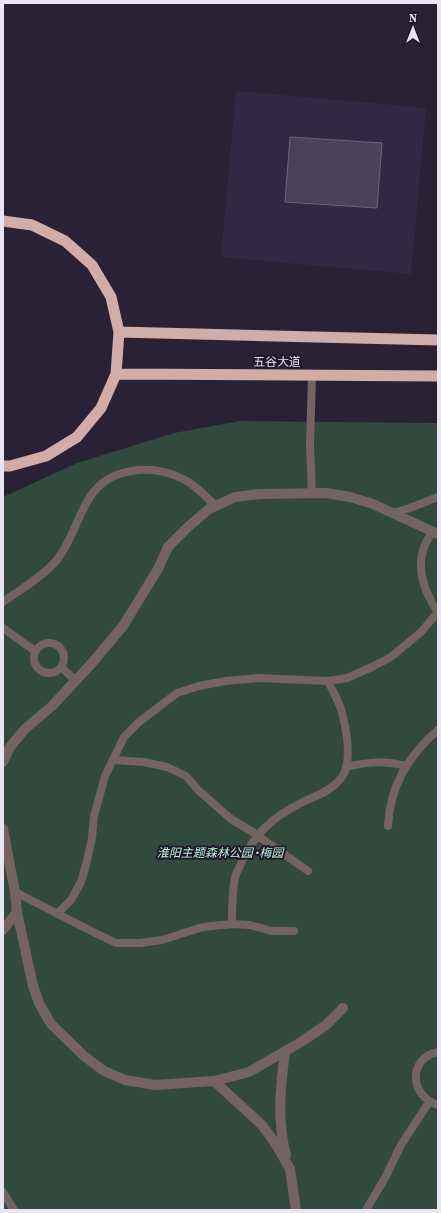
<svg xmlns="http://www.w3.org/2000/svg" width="441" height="1213" font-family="'Source Serif 4','Noto Sans SC',serif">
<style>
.built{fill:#322844}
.green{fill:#32493d}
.building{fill:#4a4259;stroke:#6c647c}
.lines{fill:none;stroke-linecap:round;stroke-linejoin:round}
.service{stroke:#746361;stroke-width:8}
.minor{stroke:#746361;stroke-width:10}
.trunk{stroke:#d2aca6;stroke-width:11}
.labels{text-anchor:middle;stroke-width:4;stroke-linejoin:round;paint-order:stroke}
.street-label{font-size:12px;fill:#e9e5f3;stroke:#20182c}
.park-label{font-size:12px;font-style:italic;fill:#b5f4d2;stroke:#20182c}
</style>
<rect width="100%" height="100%" fill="#292237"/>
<path class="built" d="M236,91L426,108L411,274L221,257Z"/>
<path class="green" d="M240,421L438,423V1210H3V497L77,463L174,433Z"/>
<path class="building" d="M290,137L382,143L377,208L285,202Z"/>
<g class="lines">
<path class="service" d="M312,375L310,445L312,493
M393,513L410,508L438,497
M3,602C21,589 41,578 56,561C71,543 77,517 90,497C110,466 153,464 183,479C196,485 206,497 216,506
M3,628L35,651
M34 658a15 15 0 1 1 30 0a15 15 0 1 1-30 0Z
M62,668L75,680
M113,760L144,762L167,767L186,776L198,790L231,819L251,831L308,871
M346,767C368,762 384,760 406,766
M388,826C390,786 408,756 438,730
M15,892L95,933L116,943H140L162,940L203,927L232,924L250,925L272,931H294
M57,914L71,900L81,882L86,865L92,838L94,816L105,776L124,737L139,722L177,693L199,686L226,681L258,678L328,681L347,678L372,667L391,657L421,632L438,612C425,594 415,567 425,545C427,540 430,536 433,531
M232,924C232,908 232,893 235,878C236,872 240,867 242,861C255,833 273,817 301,803C315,796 332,791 342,777C353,761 346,727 341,709C338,700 332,690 328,681
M438,1052C408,1058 409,1096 438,1105
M3,1192L14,1210
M366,1210L385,1178L401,1145L429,1102"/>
<path class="minor" d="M3,762L10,747L25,729L52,706L92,663L123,626L158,569L168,547L188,527L209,509L235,497L259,494L326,493L350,497L373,504L438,534
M3,829L15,892L17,912L33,986L39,1003L51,1024L84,1056L104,1071L125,1080L155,1085L214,1081L249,1072L301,1042L326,1025L343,1008
M3,930L17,912
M285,1053C280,1087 277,1121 286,1155
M214,1081L262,1125L275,1143L290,1169L296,1210"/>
<path class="trunk" d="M3,221L32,225L65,241L92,265L111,297L119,332L116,374L101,408L77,437L46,456L10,466H3
M119,332L438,340
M116,374L438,376"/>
</g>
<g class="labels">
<g class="street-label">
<text x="277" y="366">五谷大道</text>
</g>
<g class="park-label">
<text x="220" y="857">淮阳主题森林公园 •梅园</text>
</g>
</g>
<rect width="441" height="1213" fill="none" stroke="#e9e5f3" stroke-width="8"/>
<g transform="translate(413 28)" stroke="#20182c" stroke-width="3" paint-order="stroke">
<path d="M0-3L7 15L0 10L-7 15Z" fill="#e9e5f3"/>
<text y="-6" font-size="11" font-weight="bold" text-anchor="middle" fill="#e9e5f3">N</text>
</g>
</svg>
